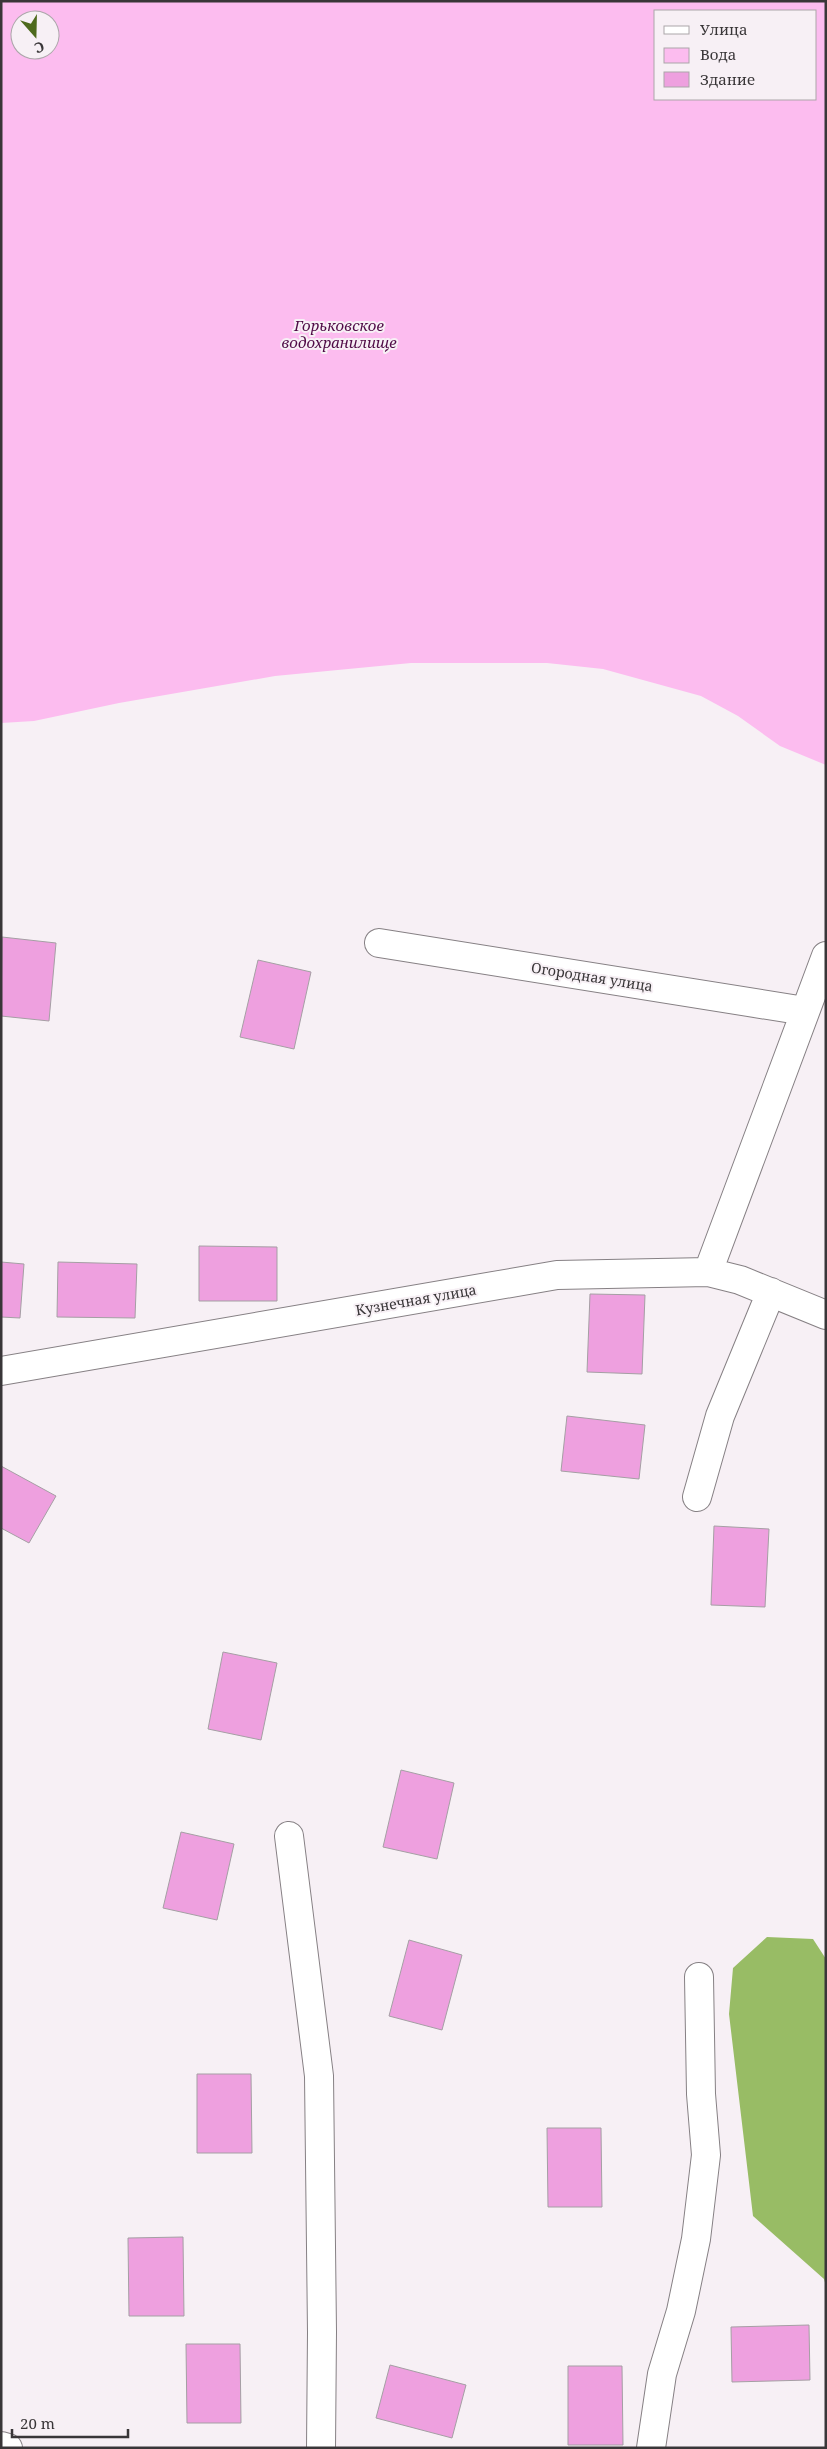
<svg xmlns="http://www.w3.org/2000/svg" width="827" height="2449" font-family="'Noto Serif',serif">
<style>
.forest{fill:#98bc65}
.water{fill:#fcbcef;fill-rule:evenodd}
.building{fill:#eea0df;stroke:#a59fa4}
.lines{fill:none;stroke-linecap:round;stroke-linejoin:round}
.minor-casing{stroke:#868084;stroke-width:30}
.minor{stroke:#fff;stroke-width:28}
.labels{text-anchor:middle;stroke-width:4;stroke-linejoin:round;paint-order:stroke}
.street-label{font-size:14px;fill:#393638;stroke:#f7f0f5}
.water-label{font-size:15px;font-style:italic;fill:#500b47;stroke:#f7f0f5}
</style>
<rect width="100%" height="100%" fill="#f7f0f5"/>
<path class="forest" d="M767,1937L813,1939L826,1959V2286L824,2279L753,2216L729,2014L733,1968Z"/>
<path class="water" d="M1,1H826V765L780,746L738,716L701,696L603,669L547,663H411L275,676L119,703L34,721L1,723ZM656,11H816V99H656ZM20,20H50V50H20Z"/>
<path class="building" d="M2,937L56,943L49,1021L1,1016Z
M258,960L311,972L294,1049L240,1037Z
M199,1246L277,1247V1301H199Z
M1,1262L24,1264L20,1318L1,1317Z
M58,1262L137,1264L135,1318L57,1317Z
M590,1294L645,1295L642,1374L587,1372Z
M567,1416L645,1425L639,1479L561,1471Z
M1,1466L56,1496L29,1543L1,1528Z
M714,1526L769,1529L765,1607L711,1605Z
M223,1652L277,1663L261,1740L208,1729Z
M401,1770L454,1783L437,1859L383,1847Z
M181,1832L234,1844L217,1920L163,1908Z
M409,1940L462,1955L442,2030L389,2016Z
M197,2074H251L252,2153H197Z
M547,2128H601L602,2207H548Z
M183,2237L184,2316H129L128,2238Z
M809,2325L810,2380L732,2382L731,2327Z
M186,2344H240L241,2423H187Z
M390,2365L466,2385L452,2438L376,2418Z
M568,2366H622L623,2445H568Z"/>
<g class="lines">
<g class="minor-casing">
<path id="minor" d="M379,943L805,1011
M708,1272L826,956
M1,1371L557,1275L708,1272L740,1280L826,1315
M697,1497L720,1416L771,1292
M289,1836L319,2076L322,2332L321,2448
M1,2446L8,2448
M651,2448L662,2374L681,2311L696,2239L706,2155L701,2094L699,1977"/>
</g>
<use href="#minor" class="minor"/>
</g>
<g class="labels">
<g class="street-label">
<text transform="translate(592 977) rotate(9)" y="5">Огородная улица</text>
<text transform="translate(416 1300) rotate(-10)" y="5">Кузнечная улица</text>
</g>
<g class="water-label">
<text x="339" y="331">Горьковское<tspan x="339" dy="17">водохранилище</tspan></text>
</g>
</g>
<rect width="827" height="2449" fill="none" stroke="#393638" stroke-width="5"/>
<rect x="654" y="10" width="162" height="90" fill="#f7f0f5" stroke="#aba6a9"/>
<rect x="664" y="26" width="25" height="8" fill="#ffffff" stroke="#aba6a9"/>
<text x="700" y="35" font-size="15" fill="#393638">Улица</text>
<rect x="664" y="48" width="25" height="15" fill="#fcbcef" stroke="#aba6a9"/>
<text x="700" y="60" font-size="15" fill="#393638">Вода</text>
<rect x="664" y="72" width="25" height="15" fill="#eea0df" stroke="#aba6a9"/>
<text x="700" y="85" font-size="15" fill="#393638">Здание</text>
<g transform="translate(35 35) rotate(160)"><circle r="24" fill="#f7f0f5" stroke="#aba6a9"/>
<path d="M0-4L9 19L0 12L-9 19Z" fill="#4e6a1d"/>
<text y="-8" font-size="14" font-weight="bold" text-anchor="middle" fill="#393638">С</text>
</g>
<path d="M12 2429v8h116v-8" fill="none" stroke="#393638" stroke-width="2.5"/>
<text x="20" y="2429" font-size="15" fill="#393638" stroke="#f7f0f5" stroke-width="4" paint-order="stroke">20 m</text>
</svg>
